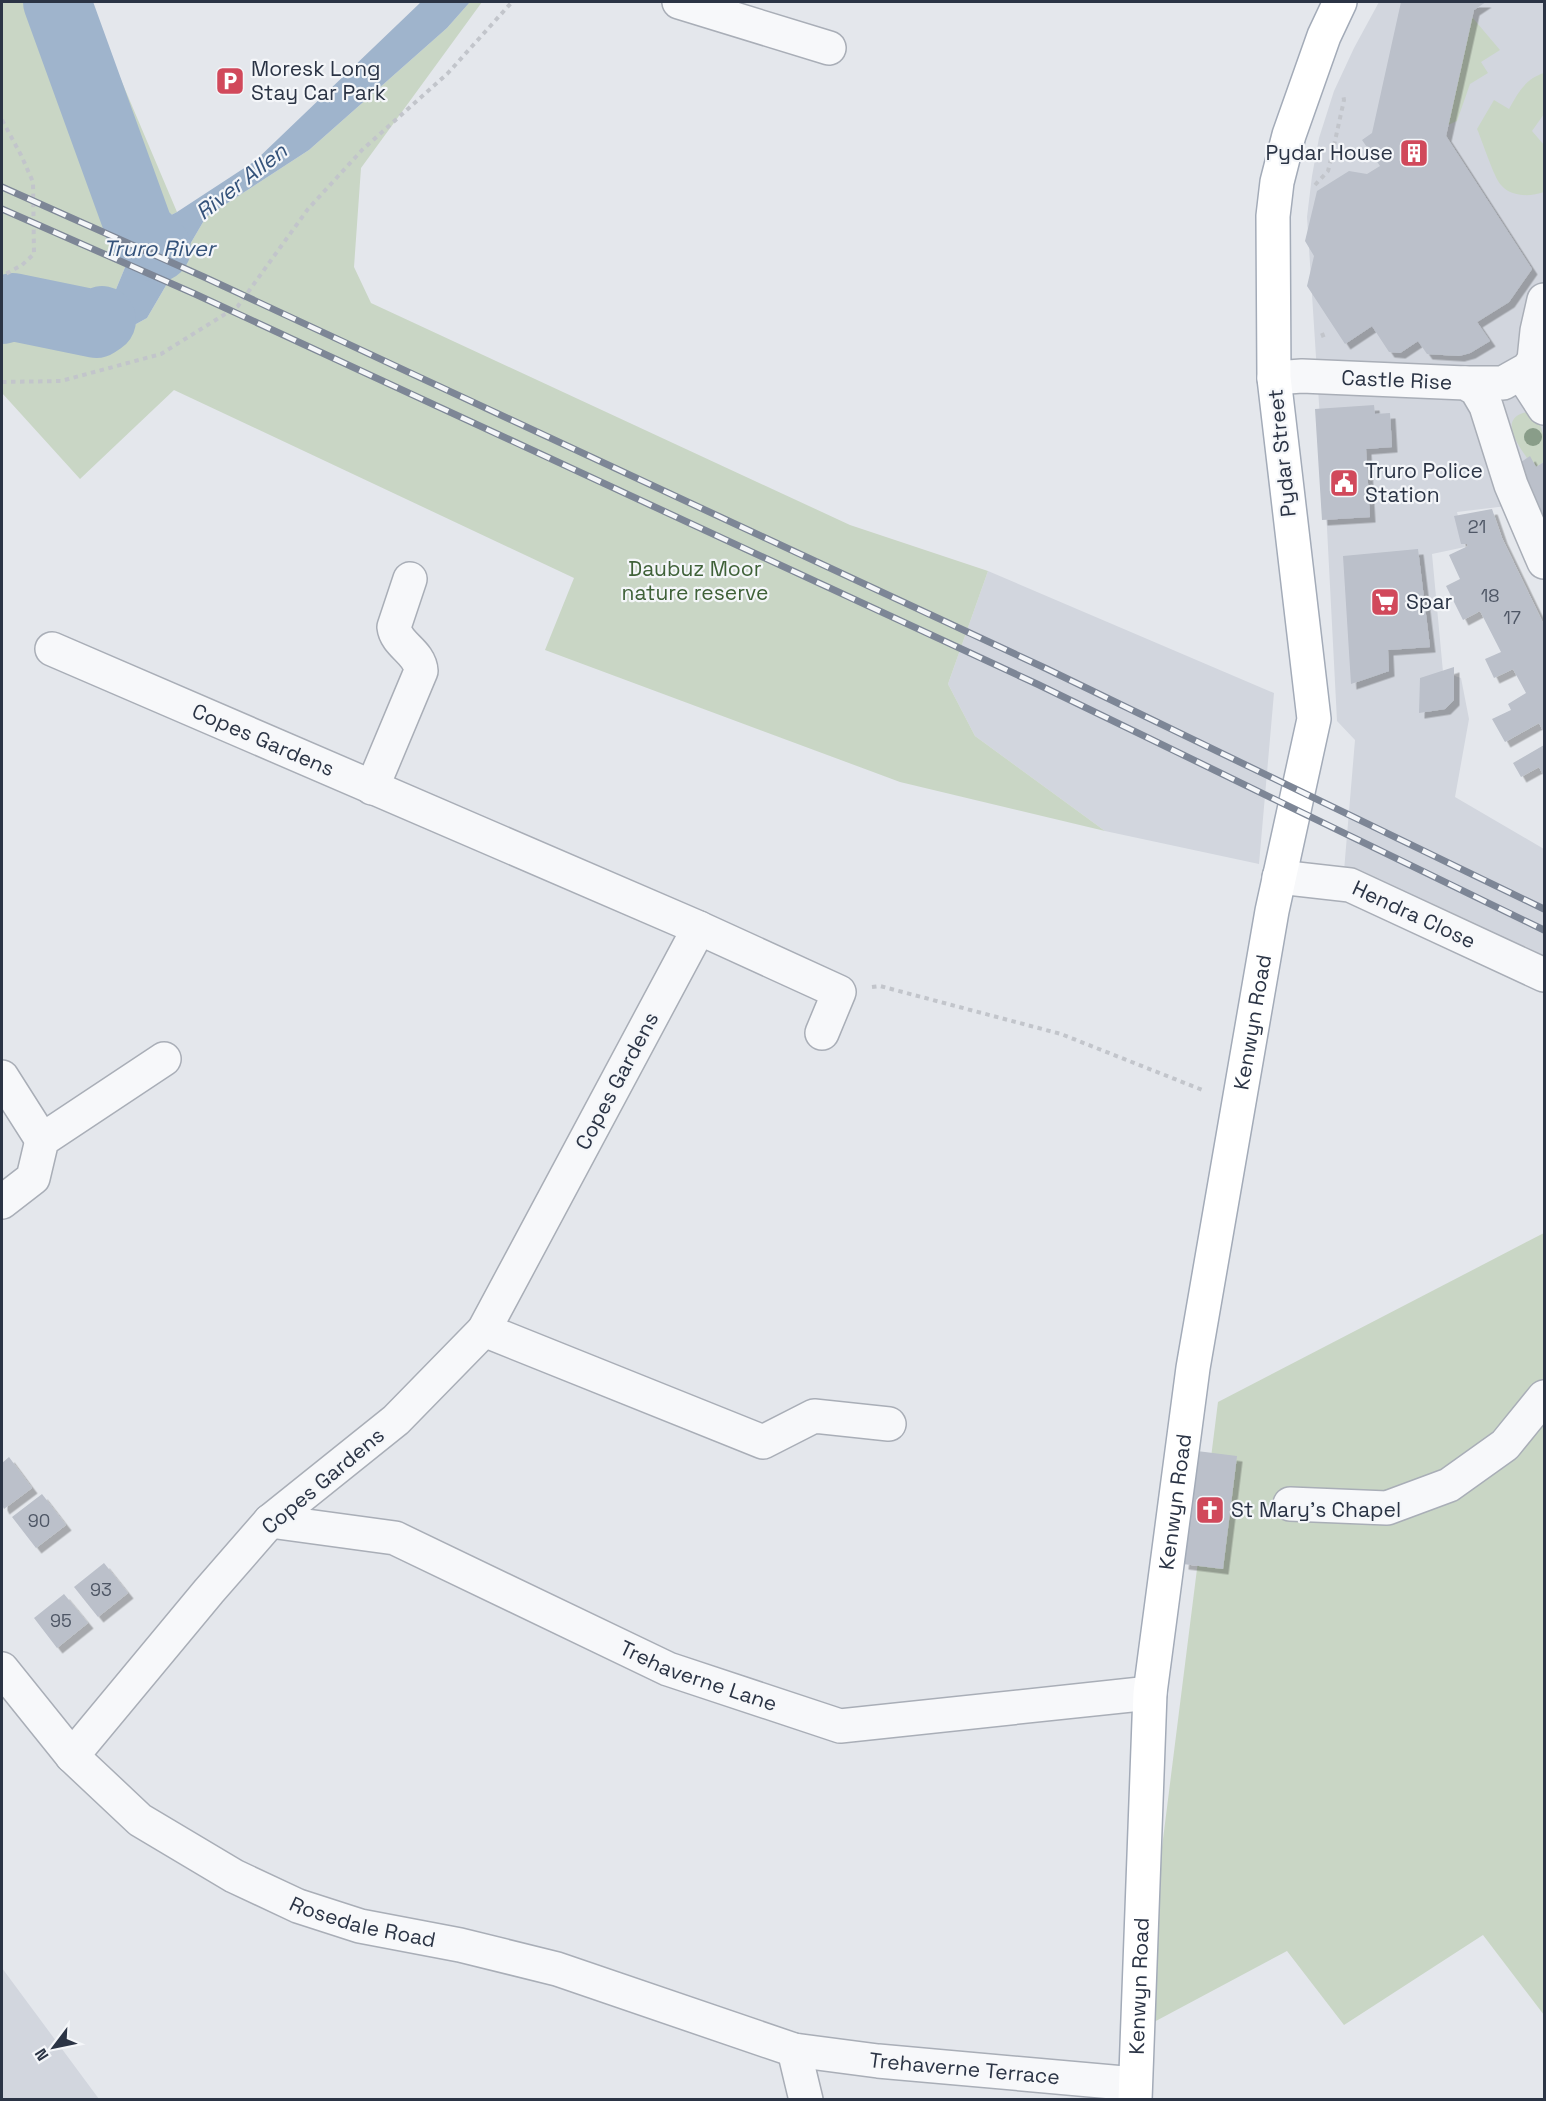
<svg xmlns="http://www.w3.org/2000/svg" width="1546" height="2101" font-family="'Space Grotesk',sans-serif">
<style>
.built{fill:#d2d6de}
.green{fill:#c9d6c5}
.water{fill:#9fb4cc}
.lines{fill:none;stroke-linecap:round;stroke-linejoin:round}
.river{stroke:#9fb4cc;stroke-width:68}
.building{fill:#bbc0ca;filter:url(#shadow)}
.minor-casing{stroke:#a9aeb7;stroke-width:36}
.major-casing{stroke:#a3abb8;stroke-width:36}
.path{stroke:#c2c5cb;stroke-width:4;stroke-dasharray:4.5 4.5;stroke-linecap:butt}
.minor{stroke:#f7f8fa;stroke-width:33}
.major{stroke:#fff;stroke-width:33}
.rail-casing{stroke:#7d8696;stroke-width:7}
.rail{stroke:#f4f6f9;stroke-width:4.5;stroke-dasharray:14;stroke-linecap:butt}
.tree{fill:#899d89}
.labels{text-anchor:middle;stroke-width:4.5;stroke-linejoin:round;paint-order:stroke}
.number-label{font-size:18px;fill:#4f5766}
.poi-label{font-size:21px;fill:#2b3445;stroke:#f4f6f9;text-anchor:start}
.street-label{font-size:21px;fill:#2b3445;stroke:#f4f6f9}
.park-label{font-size:21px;fill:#3f6138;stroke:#f4f6f9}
.water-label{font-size:22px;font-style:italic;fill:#34527a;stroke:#f4f6f9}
</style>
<defs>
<filter id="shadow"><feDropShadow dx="5.5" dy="5.5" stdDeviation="0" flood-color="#0004"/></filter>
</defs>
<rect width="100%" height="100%" fill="#e4e7ec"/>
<path class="built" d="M1379,2H1544V574L1515,505L1457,512L1465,547L1432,554L1443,672L1461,678L1469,719L1455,797L1544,849V965L1344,871L1355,740L1337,721L1327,528L1307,217L1312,176L1319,138L1334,91L1354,48Z
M988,571L1274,693L1259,864L1105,831L975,736L948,684Z
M2,1968L99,2099H2Z"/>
<path class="green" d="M2,2H88L177,212L140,231L112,299L74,307L38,294L14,307L98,345L147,318L206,217L309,150L447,28L470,2H482L361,168L354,267L371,303L850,525L988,571L948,684L975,736L1105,831L900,782L545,650L574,578L174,390L80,479L2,393Z
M1472,17L1500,50L1481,62L1488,73L1470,84L1457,121L1448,125Z
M1544,73V114L1532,131L1544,145V192C1530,197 1511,197 1501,185C1494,178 1482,140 1477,129L1494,100L1509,109C1518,93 1525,79 1544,73Z
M1527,412C1546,425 1544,437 1544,462L1536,467L1530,457L1527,458C1517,443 1498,418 1527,412Z
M1544,1233V2015L1483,1935L1344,2025L1287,1951L1139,2030L1218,1402Z"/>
<path class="water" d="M421,2H470L447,28L309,150L206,217L147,318L98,345L13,307L38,294L74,307L112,299L140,231L177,212L255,161Z"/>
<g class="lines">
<path class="river" d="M57,2L140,231L157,248
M2,310L13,307L96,324L102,320"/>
</g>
<path class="building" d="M1401,2H1486L1474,10L1446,136L1532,269L1509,302L1477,322L1490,341L1470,353L1459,356L1427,354L1418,341L1400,353L1389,352L1372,326L1345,344L1307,286L1314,256L1305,241L1317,191L1349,171L1367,174L1380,166L1362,140L1372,133Z
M1374,405L1375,414L1390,413L1392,447L1366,449L1370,517L1322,520L1315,409Z
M1530,456L1536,467L1544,462V524L1518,464Z
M1492,509L1502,538L1544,625V733L1539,723L1505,742L1492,719L1511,710L1508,704L1526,693L1513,669L1494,678L1485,659L1501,652L1480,611L1463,620L1446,586L1460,579L1449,555L1468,546L1467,544H1461L1454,516Z
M1418,549L1430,647L1388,650L1389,671L1351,684L1343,556Z
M1454,667V700L1445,709L1419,713L1420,678Z
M1544,745V777L1539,767L1521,777L1513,763Z
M1197,1451L1237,1456L1223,1569L1183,1564Z
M9,1457L32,1488L4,1509L2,1505V1463Z
M42,1494L66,1525L36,1548L12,1517Z
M104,1563L128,1593L98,1617L74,1587Z
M64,1594L88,1623L57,1648L34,1618Z"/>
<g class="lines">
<g class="minor-casing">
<g id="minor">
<path d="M679,2L829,48"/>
<path d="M1522,374L1544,408"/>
<path id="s1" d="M1274,378L1302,376L1465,383L1476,389L1486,406L1511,485L1544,562"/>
<path d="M1465,383H1503L1528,369L1534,360L1537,331L1544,300"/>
<path id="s2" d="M52,649L699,928L484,1330L396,1420L270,1521L209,1591L72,1756"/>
<path d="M372,788L421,671C420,652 396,645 394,627L410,579"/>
<path id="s3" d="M1279,877L1350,885L1544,975"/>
<path d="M699,928L839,992L822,1033"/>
<path d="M2,1077L42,1140"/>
<path d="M2,1202L33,1178L42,1140L164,1059"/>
<path d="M484,1330L763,1442L814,1416L889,1424"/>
<path d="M1290,1504L1387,1508L1449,1485L1505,1445L1544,1397"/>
<path id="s4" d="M270,1521L395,1538L668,1669L840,1726L1150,1693"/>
<path id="s5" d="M2,1669L72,1756L140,1820L234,1876L298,1906L360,1926L460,1945L557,1969L794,2050L878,2061L1135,2084"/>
<path d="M794,2050L806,2100"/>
</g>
</g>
<g class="major-casing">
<g id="major">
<path id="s6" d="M1135,2100L1150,1693L1193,1368L1272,911L1314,719L1274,378L1273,216L1277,182L1289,135L1324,36L1340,2"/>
</g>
</g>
<path class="path" d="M2,120L21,155L33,182L34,254L22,265L2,276
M1315,185L1328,171L1331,159L1344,100L1343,94
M1322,333L1325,341
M2,382L61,381L161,354L238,306L308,209L363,149L448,73L512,2
M872,987L880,986L1061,1034L1205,1091"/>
<use href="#minor" class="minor"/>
<use href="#major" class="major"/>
<g class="rail-casing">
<path id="rail" d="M2,187L204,277L1045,668L1544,909
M2,209L195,294L1037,684L1544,930"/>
</g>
<use href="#rail" class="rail"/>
</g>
<circle class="tree" cx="1533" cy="437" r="9"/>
<defs>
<g id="parking-square" transform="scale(1.5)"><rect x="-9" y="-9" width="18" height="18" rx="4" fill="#d1495b" stroke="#f4f6f9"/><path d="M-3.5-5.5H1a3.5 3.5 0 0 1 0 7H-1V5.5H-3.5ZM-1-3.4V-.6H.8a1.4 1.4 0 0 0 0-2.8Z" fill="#fff"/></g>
<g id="building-square" transform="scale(1.5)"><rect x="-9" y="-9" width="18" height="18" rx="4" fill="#d1495b" stroke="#f4f6f9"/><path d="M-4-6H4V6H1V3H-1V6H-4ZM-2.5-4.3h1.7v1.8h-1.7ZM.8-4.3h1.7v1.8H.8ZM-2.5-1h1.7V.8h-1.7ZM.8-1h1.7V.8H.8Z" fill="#fff"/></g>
<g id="civic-square" transform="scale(1.5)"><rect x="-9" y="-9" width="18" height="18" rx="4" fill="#d1495b" stroke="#f4f6f9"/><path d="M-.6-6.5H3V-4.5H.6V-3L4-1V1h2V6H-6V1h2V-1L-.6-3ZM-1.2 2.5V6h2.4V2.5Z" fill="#fff"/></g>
<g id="supermarket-square" transform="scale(1.5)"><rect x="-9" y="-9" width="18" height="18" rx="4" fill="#d1495b" stroke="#f4f6f9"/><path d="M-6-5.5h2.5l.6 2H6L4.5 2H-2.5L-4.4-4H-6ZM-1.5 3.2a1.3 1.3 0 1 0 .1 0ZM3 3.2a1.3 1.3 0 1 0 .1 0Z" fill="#fff"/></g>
<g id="church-square" transform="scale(1.5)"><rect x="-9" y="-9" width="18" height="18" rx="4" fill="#d1495b" stroke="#f4f6f9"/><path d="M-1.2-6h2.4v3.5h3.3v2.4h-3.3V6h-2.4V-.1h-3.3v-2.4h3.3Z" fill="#fff"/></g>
</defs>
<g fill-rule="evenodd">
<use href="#parking-square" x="230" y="81"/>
<use href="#building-square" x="1414" y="153"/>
<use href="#civic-square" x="1344" y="483"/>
<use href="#supermarket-square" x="1385" y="602"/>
<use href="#church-square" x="1210" y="1510"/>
</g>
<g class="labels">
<g class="number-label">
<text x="1477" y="533">21</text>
<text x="1490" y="602">18</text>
<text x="1512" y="624">17</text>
<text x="39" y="1527">90</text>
<text x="101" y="1596">93</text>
<text x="61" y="1627">95</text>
</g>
<g class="poi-label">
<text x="251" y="76">Moresk Long<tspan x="251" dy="24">Stay Car Park</tspan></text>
<text x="1393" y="160" text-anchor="end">Pydar House</text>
<text x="1365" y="478">Truro Police<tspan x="1365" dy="24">Station</tspan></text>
<text x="1406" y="609">Spar</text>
<text x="1231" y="1517">St Mary's Chapel</text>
</g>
<g class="street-label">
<text dy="7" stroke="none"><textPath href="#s1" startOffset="123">Castle Rise</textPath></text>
<text transform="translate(1282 453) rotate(-96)" y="7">Pydar Street</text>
<text dy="7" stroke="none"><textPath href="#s2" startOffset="230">Copes Gardens</textPath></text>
<text dy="7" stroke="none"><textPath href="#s3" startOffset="142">Hendra Close</textPath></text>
<text dy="7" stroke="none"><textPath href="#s6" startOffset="1086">Kenwyn Road</textPath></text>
<text transform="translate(617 1081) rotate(-62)" y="7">Copes Gardens</text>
<text transform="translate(323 1481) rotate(-40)" y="7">Copes Gardens</text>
<text dy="7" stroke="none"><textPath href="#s6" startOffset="600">Kenwyn Road</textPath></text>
<text dy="7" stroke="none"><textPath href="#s4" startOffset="460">Trehaverne Lane</textPath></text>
<text dy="7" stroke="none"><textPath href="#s5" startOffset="452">Rosedale Road</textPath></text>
<text dy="7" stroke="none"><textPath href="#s6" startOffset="114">Kenwyn Road</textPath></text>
<text dy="7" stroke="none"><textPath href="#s5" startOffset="1074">Trehaverne Terrace</textPath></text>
</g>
<g class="park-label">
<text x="695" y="576">Daubuz Moor<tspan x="695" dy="24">nature reserve</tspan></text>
</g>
<g class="water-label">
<text transform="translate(241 181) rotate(-38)" y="8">River Allen</text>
<text x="159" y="256">Truro River</text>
</g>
</g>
<rect width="1546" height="2101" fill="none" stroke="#2b3445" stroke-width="6"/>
<g transform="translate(54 2047) rotate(238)" stroke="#f4f6f9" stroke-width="4.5" paint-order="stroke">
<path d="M0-4.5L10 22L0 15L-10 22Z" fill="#2b3445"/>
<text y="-9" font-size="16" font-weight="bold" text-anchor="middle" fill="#2b3445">N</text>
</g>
</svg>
